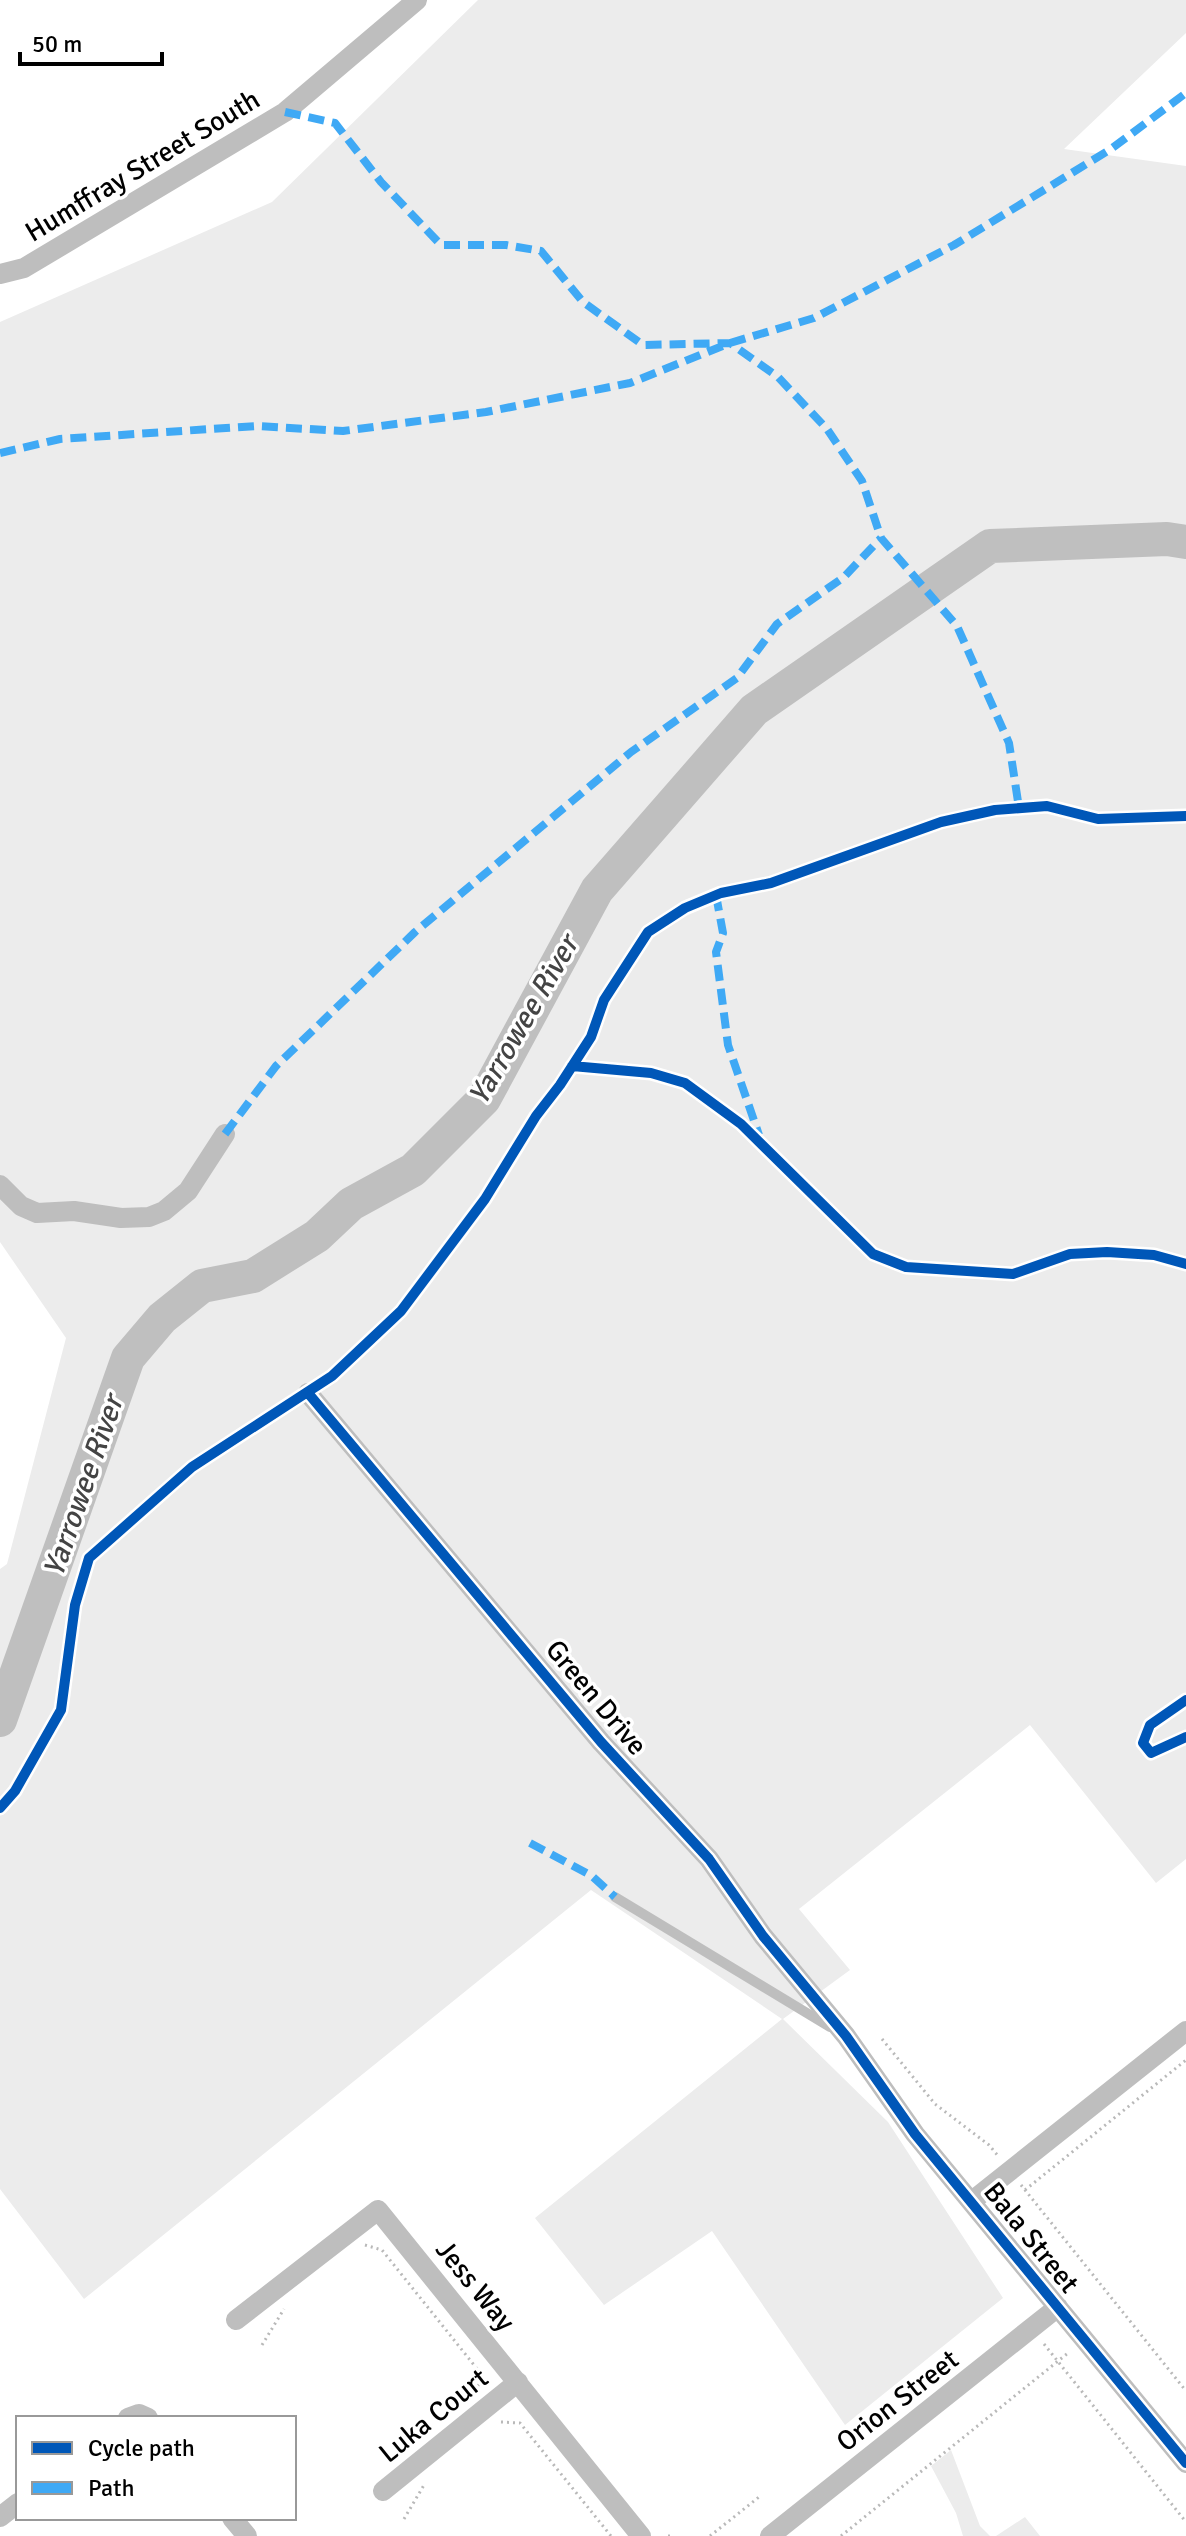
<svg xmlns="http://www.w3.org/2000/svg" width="1186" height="2536" font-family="Signika,sans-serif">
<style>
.green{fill:#ececec}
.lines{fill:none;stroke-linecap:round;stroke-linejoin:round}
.river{stroke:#bfbfbf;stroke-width:34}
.path{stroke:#b9b9b9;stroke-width:3;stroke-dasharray:2 4;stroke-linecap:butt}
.lane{stroke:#bebebe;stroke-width:10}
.street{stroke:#bebebe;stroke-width:20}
.quiet{stroke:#3fa9f5;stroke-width:8;stroke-dasharray:16 8;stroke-linecap:butt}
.cycleway-casing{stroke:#fff;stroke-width:15}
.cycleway{stroke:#0057b8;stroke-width:10}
.labels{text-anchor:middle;stroke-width:7;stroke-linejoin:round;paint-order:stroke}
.street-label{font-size:28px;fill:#000;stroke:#fff}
.water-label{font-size:30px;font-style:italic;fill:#444;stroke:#fff}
</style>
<rect width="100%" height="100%" fill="#fff"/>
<path class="green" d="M478,0H1186V33L1064,149L1186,166V1859L1156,1883L1030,1725L799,1909L850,1970L783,2019L888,2122L1003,2298L845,2425L712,2231L604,2305L535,2218L782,2019L591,1890L84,2299L0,2189V1569L7,1564L66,1338L0,1242V322L272,202Z
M951,2450L980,2526L990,2536H963L956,2513L931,2466Z
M1025,2517L1040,2536H996Z"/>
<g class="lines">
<path class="river" d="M0,1720L128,1358L162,1318L202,1286L253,1276L317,1236L351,1204L413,1170L484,1099L597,890L754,710L990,546L1167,539L1186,542"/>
<path class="path" d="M882,2039L935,2104L989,2145L999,2157
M1021,2185L1186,2391
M1025,2190L1186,2060
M365,2245L382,2250L478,2370L480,2380L477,2389
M1044,2344L1186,2522
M262,2345L284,2309
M501,2422L520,2423L611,2536
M404,2519L424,2485
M668,2536H671
M710,2536L759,2497
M841,2536L1068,2353"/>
<path class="lane" d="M615,1897L830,2027"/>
<path class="street" d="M0,274L24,268L285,112L417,0
M0,1185L21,1206L37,1213L74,1211L121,1218L149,1217L164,1211L188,1191L225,1134
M308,1393L601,1742L709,1859L763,1936L846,2036L915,2134L1186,2463
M972,2201L1186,2031
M236,2320L378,2210L641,2536
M128,2418L139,2414L148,2418
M383,2491L518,2382
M0,2517L18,2503
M232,2518L247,2536
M770,2536L1058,2307"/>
<path class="quiet" d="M285,112L335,123L381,182L441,245H506L541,251L583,302L643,345L730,343L778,377L827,429L862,481L881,538L957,626L1009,743L1019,808
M0,453L60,439L256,426L343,431L486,412L630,383L730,343L814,318L954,245L1111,149L1186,93
M716,895L723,933L716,952L728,1045L759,1135
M225,1134L276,1066L415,932L631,752L737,678L777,624L844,577L881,538
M530,1843L592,1876L615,1897"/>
<g class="cycleway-casing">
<path id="cycleway" d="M572,1066L651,1073L685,1083L741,1124L873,1254L906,1267L1013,1274L1070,1254L1107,1252L1154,1255L1186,1264
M308,1393L601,1742L709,1859L763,1936L846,2036L915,2134L1186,2463
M1186,1700L1150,1725L1143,1743L1151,1753L1186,1737
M0,1808L15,1791L61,1710L75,1605L89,1558L192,1467L332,1376L401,1311L485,1199L536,1116L560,1085L591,1037L604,1000L648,932L685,908L721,893L771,883L941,822L995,810L1047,806L1098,819L1186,816"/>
</g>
<use href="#cycleway" class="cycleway"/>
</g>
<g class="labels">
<g class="street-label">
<text transform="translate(142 165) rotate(-31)" y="10">Humffray Street South</text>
<text transform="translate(597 1697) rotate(50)" y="10">Green Drive</text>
<text transform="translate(1032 2237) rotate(51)" y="10">Bala Street</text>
<text transform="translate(476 2285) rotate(51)" y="10">Jess Way</text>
<text transform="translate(897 2400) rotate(-38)" y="10">Orion Street</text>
<text transform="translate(433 2415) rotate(-39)" y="10">Luka Court</text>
</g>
<g class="water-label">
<text transform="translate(523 1020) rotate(-60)" y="10">Yarrowee River</text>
<text transform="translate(83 1486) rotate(-71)" y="10">Yarrowee River</text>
</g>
</g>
<rect x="16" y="2416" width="280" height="104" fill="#ffffff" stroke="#999999" stroke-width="2"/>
<rect x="32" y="2442" width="40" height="12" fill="#0057b8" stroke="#999999" stroke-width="2"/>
<text x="88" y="2456" font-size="24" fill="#000000">Cycle path</text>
<rect x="32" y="2482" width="40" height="12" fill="#3fa9f5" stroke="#999999" stroke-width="2"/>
<text x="88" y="2496" font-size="24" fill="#000000">Path</text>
<path d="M20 52v12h142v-12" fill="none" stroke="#000000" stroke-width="4"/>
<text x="32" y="52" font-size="24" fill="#000000" stroke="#ffffff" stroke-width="6" paint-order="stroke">50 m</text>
</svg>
